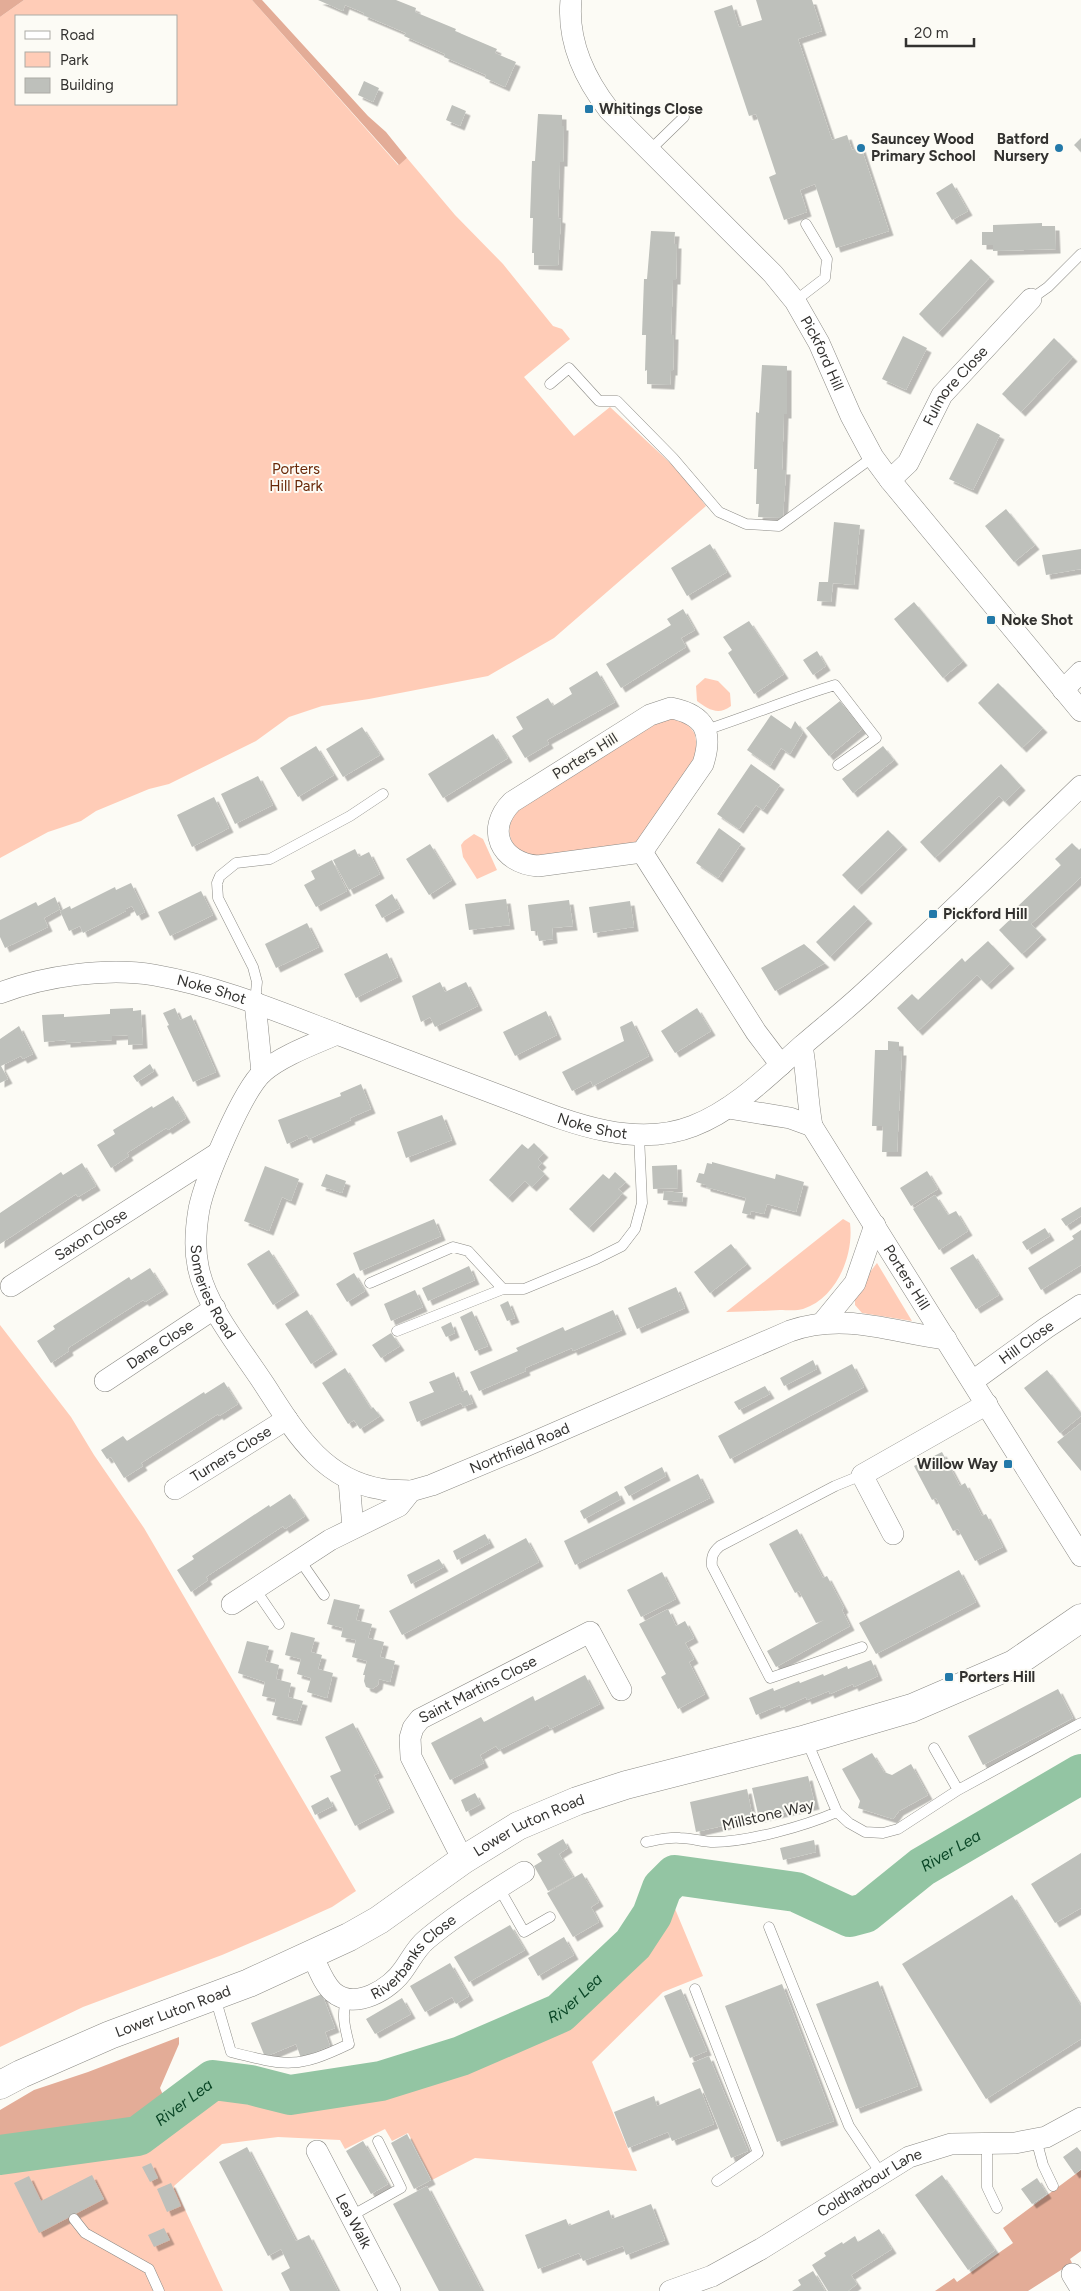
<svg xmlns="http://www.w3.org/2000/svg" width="1081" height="2291" font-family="Figtree,sans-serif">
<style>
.green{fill:#ffccb7;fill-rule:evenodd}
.forest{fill:#e3ac97}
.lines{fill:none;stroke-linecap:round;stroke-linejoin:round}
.river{stroke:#93c5a3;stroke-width:40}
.building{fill:#bec0bb;filter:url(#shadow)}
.service-casing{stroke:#8b8a85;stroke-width:11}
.minor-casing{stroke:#8b8a85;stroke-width:22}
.secondary-casing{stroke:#8b8a85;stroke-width:29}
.service{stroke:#fff;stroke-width:10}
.minor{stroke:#fff;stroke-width:21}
.secondary{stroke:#fff;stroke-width:28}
.poi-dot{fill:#2379a9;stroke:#fcfbf5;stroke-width:2}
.labels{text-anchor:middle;stroke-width:4;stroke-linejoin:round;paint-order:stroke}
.poi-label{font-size:15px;font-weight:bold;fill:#333230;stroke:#fcfbf5;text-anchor:start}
.street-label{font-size:15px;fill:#333230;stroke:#fcfbf5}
.park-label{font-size:15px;fill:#692808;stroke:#fcfbf5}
.water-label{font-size:16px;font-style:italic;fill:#0a4626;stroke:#fcfbf5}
</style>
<defs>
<filter id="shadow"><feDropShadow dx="4.5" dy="4.5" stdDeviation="0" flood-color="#0004"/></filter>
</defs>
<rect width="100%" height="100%" fill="#fcfbf5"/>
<path class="green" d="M24,0H252L398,165L407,158L455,215L503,264L553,326L562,329L570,339L524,377L574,436L610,407L681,473L706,506L554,638L488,676L369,699L322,706L289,717L256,741L169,784L149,789L96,811L81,821L48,832L0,858V17ZM16,16H176V104H16Z
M705,678L718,681L730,693L731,706C718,716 708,709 697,701L696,686Z
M662,716L687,723L695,734L697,748L692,764L637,842L627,847L553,857L521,854C503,835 508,821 523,801Z
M474,834L483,839L497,870L477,879L463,857L461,845L464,841Z
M843,1219L850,1223C854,1255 837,1298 803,1309C797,1311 787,1310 780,1310C762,1311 744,1312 726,1312Z
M877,1263L912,1321L862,1313L855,1305V1300L870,1272Z
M0,1325L71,1417L94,1455L144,1528L356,1891L332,1907L281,1930L222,1955L83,2007L0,2047Z
M668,1892L703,1976L663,1992L592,2062L637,2171L475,2158L432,2180L408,2133L392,2141L385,2129L345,2149L340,2140L278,2137L222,2144L174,2186L223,2291H0V2170L151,2141L188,2106L215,2091H240L268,2104L327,2101L387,2088L462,2063L568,2021L636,1952L660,1918Z"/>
<path class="forest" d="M0,0H24L0,17Z
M252,0H262L368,116L386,132L407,158L399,165Z
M179,2037V2044L160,2088L170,2112L138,2136L0,2155V2110L34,2090L88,2072Z
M1081,2170V2251L1070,2259L1072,2263L1028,2291H935L954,2278L957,2282L1013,2243L1003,2228Z"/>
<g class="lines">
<path class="river" id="s1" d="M0,2155L138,2136L213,2080L251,2085L290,2095L381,2081L461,2056L560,2013L633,1944L652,1915L662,1888L675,1875L796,1892L850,1917L865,1913L922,1867L1081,1774"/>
</g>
<path class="building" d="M318,0H396L416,8L415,12L456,29L455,31L497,49L495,53L516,62L505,87L485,78L486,75L444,57L445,54L404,36L406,33L363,15L364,13L345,5L343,11Z
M756,0H812L822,31L798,39L832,140L847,135L852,150L861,147L889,231L836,248L815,184L800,190L807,212L784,220L769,177L776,174L756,114L749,116L714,11L732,5L739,27L762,20Z
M364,81L379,88L373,102L358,95Z
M452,105L466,111L460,126L446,120Z
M538,114L562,115V126H564L563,162H560L558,218L561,219L558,266L534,265V253H532L533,218H530L532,161H535Z
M1081,138V152L1074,145Z
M952,183L968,211L952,220L936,193Z
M1042,223V226H1055L1056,249L993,251V245H982V232H993V225Z
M651,231L675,232L674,244H677L676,280H673L671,335H674L673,371H671L670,385L647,384V370L645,371L646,335H642L644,279H647Z
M971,259L990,277L938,333L919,314Z
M903,336L927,348L906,390L882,379Z
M1054,338L1073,357L1021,412L1002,394Z
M762,365L787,366V414H784L782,470H786L783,518L758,517L759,504H756L757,469H754L756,412L759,413Z
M977,423L1000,435L973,490L949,479Z
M1006,509L1035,545L1014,562L985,526Z
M834,522L860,525L854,585L833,583L831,602L817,601L819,582H828Z
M710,544L727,572L687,596L671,568Z
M1081,549V569L1046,575L1042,555Z
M914,602L963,661L943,678L894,619Z
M683,609L695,630L681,638L686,647L621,688L606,664L671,625L667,619Z
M749,621L784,674L754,694L728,653L732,650L723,637Z
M817,651L826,666L813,675L803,660Z
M597,671L615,702L547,740L549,744L525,758L512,736L523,729L516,717L548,698L553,706L572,694L569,688Z
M998,683L1043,728L1022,748L978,703Z
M840,701L862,729L829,756L806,728Z
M771,715L791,729L795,721L803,732L790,754L781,748L770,766L747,750Z
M362,727L380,755L343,777L326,749Z
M493,734L508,758L443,798L428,774Z
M316,746L334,775L298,797L280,768Z
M883,746L894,760L853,793L842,779Z
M751,764L780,785L763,810L756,805L739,829L717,814Z
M1001,764L1021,786L1005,802L999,796L935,858L920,842Z
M258,776L273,805L235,824L221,794Z
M214,797L229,828L192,847L177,815Z
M719,828L741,844L718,878L696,863Z
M888,830L903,845L857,890L842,875Z
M1072,843L1079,850L1081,848V877L1031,924L1042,935L1022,954L999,930L1019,911L1016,908L1061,865L1055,859Z
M430,844L452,880L429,895L406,859Z
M355,849L359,857L369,852L380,874L349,890L333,860Z
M332,860L347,891L316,907L304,885L315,879L311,871Z
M131,883L145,912L137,916L132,906L126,909V911L83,933L80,926L69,931L60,911L70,906L71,909L115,887L116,890Z
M201,891L213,915L170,936L158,912Z
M392,894L400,908L382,918L375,905Z
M55,897L60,909L44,918L48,927L5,948L0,937V920L36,902L38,906Z
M506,899L510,925L469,930L465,904Z
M569,900L573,926L552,928L553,939L539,941L537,931H531L528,905Z
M630,901L634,927L593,933L589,907Z
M854,905L868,919L830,957L816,942Z
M307,923L319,947L276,968L265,944Z
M988,941L1010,964L987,985L977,975L918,1031L897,1008L912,994L918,1000L962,958L965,962Z
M804,944L825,963L775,991L761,968Z
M387,953L398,977L356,998L344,974Z
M440,982L445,992L466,982L478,1006L435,1027L430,1017L421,1022L412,996Z
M133,1008V1011L141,1010L143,1044L128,1045V1035L112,1036V1040L66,1043V1040L44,1042L42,1015L64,1014V1017L110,1014V1009Z
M175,1008L180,1020L191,1015L216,1072L193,1082L167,1026L169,1025L163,1013Z
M697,1008L711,1031L675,1053L661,1031Z
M546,1011L557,1035L515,1056L503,1032Z
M632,1021L649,1056L593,1086L591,1081L572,1091L562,1072L624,1041L620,1027Z
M19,1026L33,1054L23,1059L21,1056L1,1066L8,1079L0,1083V1039Z
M888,1041L899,1042V1051H902L897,1152H882L883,1126H872L875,1050H888Z
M150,1064L154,1071L137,1082L133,1076Z
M361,1084L371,1109L350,1118L351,1120L309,1139L307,1135L287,1144L278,1120L341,1096L340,1093Z
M173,1096L186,1118L168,1130L166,1128L127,1153L129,1156L111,1168L97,1145L115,1134L113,1130L152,1106L153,1108Z
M442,1115L452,1140L406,1158L397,1132Z
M534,1143L544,1153L538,1159L542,1163L538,1167L545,1174L532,1187L525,1181L508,1198L489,1180L522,1144L528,1149Z
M712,1162L775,1179L776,1174L804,1182L796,1212L767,1204L764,1214L751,1211L750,1215L742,1213L746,1198L706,1187V1185L696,1182L699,1173L704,1174L707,1163L712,1164Z
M82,1163L96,1186L78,1197L76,1194L0,1244V1213L61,1172L63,1175Z
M677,1165L678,1188L653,1189L652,1166Z
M265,1166L299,1179L291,1201L282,1197L269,1231L244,1221Z
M927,1171L938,1189L911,1206L900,1188Z
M615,1172L626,1182L618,1189L623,1193L589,1228L569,1209L603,1174L609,1179Z
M326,1174L346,1181L342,1193L321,1186Z
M664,1191L683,1193L682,1202L663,1200Z
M935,1195L948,1215L956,1211L968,1231L939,1250L913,1209Z
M1081,1207V1216L1066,1226L1061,1219Z
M434,1219L441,1236L360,1271L353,1253Z
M1045,1228L1050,1236L1027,1250L1022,1242Z
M1081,1230V1265L1041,1290L1028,1268L1074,1239L1072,1236Z
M731,1244L747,1264L710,1293L694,1272Z
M269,1250L295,1291L273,1305L247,1264Z
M973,1254L999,1295L976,1309L950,1268Z
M469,1266L475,1280L428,1301L422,1288Z
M150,1268L164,1290L145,1302L143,1300L124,1312L68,1348L69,1351L51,1363L37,1341L55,1329L53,1326L129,1277L131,1280Z
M354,1273L365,1291L347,1302L336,1284Z
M676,1287L685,1308L637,1329L628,1308Z
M415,1290L423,1307L391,1321L384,1304Z
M508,1301L515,1318L507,1321L500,1305Z
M307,1310L333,1350L311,1364L285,1324Z
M613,1310L622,1330L573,1351L572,1348L525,1368L526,1371L479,1391L470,1372L518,1351L516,1348L563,1327L565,1331Z
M472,1311L488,1346L475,1351L460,1317Z
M451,1322L455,1333L446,1337L441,1327Z
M391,1333L400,1346L381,1358L372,1345Z
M813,1360L817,1369L784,1386L780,1378Z
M852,1364L864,1387L730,1459L718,1436Z
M345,1368L371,1409L373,1407L380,1416L360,1429L354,1420L348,1424L322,1383Z
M1047,1370L1081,1413V1416L1060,1433L1024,1388Z
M454,1372L462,1392L467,1390L473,1403L463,1407L461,1403L417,1422L409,1402L434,1392L429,1382Z
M224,1382L238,1404L219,1416L218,1414L141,1463L143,1466L124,1478L111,1457L107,1459L101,1450L123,1436L127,1441L204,1392L205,1394Z
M765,1386L770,1394L739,1410L734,1402Z
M1081,1423V1471L1057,1442Z
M942,1452L960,1486L965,1483L982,1516L986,1514L1003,1547L975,1561L958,1529L953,1531L936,1498L932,1500L914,1466Z
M662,1467L666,1476L629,1496L624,1487Z
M698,1474L710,1498L575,1565L564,1541Z
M617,1491L621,1499L584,1519L580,1511Z
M290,1494L305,1516L285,1529L283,1526L206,1577L208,1580L191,1592L177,1570L194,1559L192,1556L269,1505L270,1507Z
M797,1529L823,1578L827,1576L844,1608L842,1610L850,1626L776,1667L767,1651L824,1620L816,1623L799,1591L795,1593L769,1544Z
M485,1534L490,1543L457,1560L453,1551Z
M526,1538L539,1562L402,1635L389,1611Z
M439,1559L444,1567L411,1584L407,1575Z
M959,1570L976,1602L876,1654L859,1623Z
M662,1572L676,1599L641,1617L627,1590Z
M334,1599L360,1605L356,1620L372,1624L368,1638L384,1642L380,1657L395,1661L390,1682L379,1679L378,1685L372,1689L366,1687L364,1681L365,1675H363L367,1661L352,1657L356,1640L341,1637L343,1628L327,1624Z
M668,1609L676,1626L685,1621L694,1638L685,1643L694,1659L689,1662L705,1694L678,1709L661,1677L666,1674L639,1624Z
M291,1632L315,1638L311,1652L322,1655L318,1669L333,1673L327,1698L307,1692L311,1678L297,1674L301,1659L285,1655Z
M247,1641L269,1646L265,1661L279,1665L276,1679L291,1683L288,1697L303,1701L297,1721L272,1715L276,1699L262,1696L265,1682L238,1673Z
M871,1660L878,1676L854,1687L853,1684L830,1694L829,1691L807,1700L806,1697L781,1708L780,1705L756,1715L749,1698L773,1688L774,1691L799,1681L800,1683L823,1674L824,1676L847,1666L848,1669Z
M585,1675L600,1704L550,1729L548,1725L499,1750L496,1746L480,1755L484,1763L450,1780L431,1743L481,1717L484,1722L533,1696L535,1701Z
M1058,1689L1073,1718L983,1765L968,1736Z
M353,1723L379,1773L374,1775L390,1808L355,1826L330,1776L341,1771L325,1737Z
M872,1753L884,1772L892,1775L911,1764L928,1795L899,1811L893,1819L858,1808L860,1801L842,1769Z
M808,1776L815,1805L759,1818L752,1788Z
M747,1789L753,1819L696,1832L690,1802Z
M475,1793L481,1804L466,1812L461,1800Z
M328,1797L333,1806L315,1815L311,1806Z
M563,1839L568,1848L559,1854L573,1877L548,1891L534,1866L542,1861L537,1854Z
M814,1840L816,1852L783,1860L780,1848Z
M1081,1853V1908L1055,1923L1031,1884Z
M582,1873L599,1902L591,1907L599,1922L573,1937L547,1893Z
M1012,1895L1081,2006V2039L986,2099L902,1964Z
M510,1925L525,1950L469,1982L454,1957Z
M564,1937L574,1955L538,1976L528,1958Z
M450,1963L469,1996L456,2004L452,1997L425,2012L410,1986Z
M878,1981L918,2086L856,2109L816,2004Z
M782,1984L834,2121L777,2142L725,2006Z
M681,1989L707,2051L690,2058L664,1996Z
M322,1994L335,2028L325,2032L330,2046L301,2058L296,2044L265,2057L251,2023Z
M402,1998L411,2014L375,2034L366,2019Z
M709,2056L748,2151L731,2158L692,2063Z
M700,2088L714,2124L672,2141L668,2132L628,2148L614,2112L654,2096L657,2106Z
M407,2134L431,2180L414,2189L391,2143Z
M363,2141L388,2184L371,2194L346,2151Z
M247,2147L296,2241L309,2235L338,2291H290L281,2273L290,2268L281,2249L268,2256L219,2162Z
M1077,2147L1081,2152V2169L1075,2174L1063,2157Z
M151,2163L158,2178L150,2182L142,2167Z
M92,2175L104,2199L39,2233L14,2183L29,2176L41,2201Z
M942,2175L995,2250L968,2270L915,2195Z
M1037,2178L1047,2194L1032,2204L1021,2189Z
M171,2183L181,2206L167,2212L157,2189Z
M427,2186L447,2224L482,2291H439L393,2204Z
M651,2204L665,2240L626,2255L623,2246L583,2261L579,2253L538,2269L525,2235L566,2219L569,2226L609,2210L612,2219Z
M164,2228L170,2240L154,2247L148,2235Z
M879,2229L892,2249L851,2275L857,2284L848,2291H828L812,2265L826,2256L824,2253L842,2242L843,2244L855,2236L858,2242Z
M813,2271L825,2291H792L801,2285L798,2280Z"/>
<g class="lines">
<g class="service-casing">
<path id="service" d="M649,151L684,117
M1031,299L1048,287L1081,254
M795,301L825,278L827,259L806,224
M550,384L569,368L599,401H617L673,458L719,512L746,524L779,526L873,457
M706,730C749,716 792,698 835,685L876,738L838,765
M255,1002L257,982L253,967L218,898L217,883L220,876L236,863L270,859L350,816L383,794
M370,1283L453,1247L468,1251L503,1289
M397,1331L503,1289H524L594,1260L622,1246L635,1229L642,1203L639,1135
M299,1559L324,1595
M255,1589L279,1624
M862,1647L770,1678L712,1566C711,1557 713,1552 720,1546L835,1486L862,1475
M806,1739L837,1812L849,1823L865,1832L883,1833L898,1829L958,1790L1081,1723
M934,1748L958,1790
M646,1842C657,1840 668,1837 680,1838C692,1838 702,1842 714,1842C748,1842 805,1826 837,1812
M499,1888L524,1932L550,1917
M769,1927L849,2126L882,2175
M695,1989L758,2153L717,2181
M215,1997L231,2052C286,2066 297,2069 349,2044C345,2028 341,2014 347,1998
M1036,2139L1043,2165L1053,2186
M987,2143V2187L997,2208
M351,2216L401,2188L378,2141
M74,2219L85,2233L149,2269L159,2291"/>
</g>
<g class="minor-casing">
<g id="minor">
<path id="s2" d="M571,0C567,41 585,79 609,110L773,274L795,301L819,343L851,416L873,457L890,480L1081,711"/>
<path id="s3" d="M890,480L908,463L942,395L1031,299"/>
<path d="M1063,690L1081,672"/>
<path d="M671,708C706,715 713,733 703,764L642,852L538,866C500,863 485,829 512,802L650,715Z"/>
<path d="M642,852L756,1032L781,1065"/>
<path id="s4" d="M0,993C44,976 107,967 154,975C217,986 277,1011 337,1034C394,1056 450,1077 506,1098C564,1120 632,1150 693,1126C735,1110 770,1074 803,1045C825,1026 848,1008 869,988C941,922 1011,854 1081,786"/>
<path d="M255,1002L262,1073"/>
<path id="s5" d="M337,1034C314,1044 281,1056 263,1072C242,1091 205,1180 199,1209C196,1227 194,1247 198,1266C205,1306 242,1350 264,1384C294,1430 321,1479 381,1489C390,1491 401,1490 411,1491"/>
<path id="s6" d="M802,1046C807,1072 807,1099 812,1126L1081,1556"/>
<path d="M728,1108L790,1118L812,1126"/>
<path id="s7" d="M11,1286L218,1153"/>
<path d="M823,1322L855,1283L875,1225"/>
<path id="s8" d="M105,1381L215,1308"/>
<path id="s9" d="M973,1381L1046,1328L1081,1305"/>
<path d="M349,1480L353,1528"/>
<path id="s10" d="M175,1489L287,1419"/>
<path d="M893,1534L862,1475L987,1404"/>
<path id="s11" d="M232,1604L330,1540L399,1506L411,1491L432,1485L523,1447L790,1331C845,1312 891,1332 946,1339"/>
<path id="s12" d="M463,1860L411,1757L410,1738L413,1728L420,1719L590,1632L621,1690"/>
<path id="s13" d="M312,1955C318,1967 323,1983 333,1992C355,2011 391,1989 404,1969C412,1958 416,1948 427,1939C457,1914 490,1893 524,1872"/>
<path id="s14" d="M317,2151L390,2291"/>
<path d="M1072,2274L1081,2289"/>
<path id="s15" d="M670,2291L712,2276L761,2249L909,2157L951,2144L1015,2143L1046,2137L1081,2118"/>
</g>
</g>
<g class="secondary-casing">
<g id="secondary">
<path id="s16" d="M0,2085L21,2074L110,2035L249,1983L349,1937L379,1920L463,1860L518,1826L577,1801L626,1785L806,1739L912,1708L1014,1664L1081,1618"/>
</g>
</g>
<use href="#service" class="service"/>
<use href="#minor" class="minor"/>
<use href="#secondary" class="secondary"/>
</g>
<g class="poi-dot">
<rect x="584" y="104" width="10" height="10" rx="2.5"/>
<circle cx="861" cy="148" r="5"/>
<circle cx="1059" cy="148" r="5"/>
<rect x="986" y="615" width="10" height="10" rx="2.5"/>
<rect x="928" y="909" width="10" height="10" rx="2.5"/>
<rect x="1003" y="1459" width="10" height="10" rx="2.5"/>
<rect x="944" y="1672" width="10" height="10" rx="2.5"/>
</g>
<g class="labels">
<g class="poi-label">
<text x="599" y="114">Whitings Close</text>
<text x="871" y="144">Sauncey Wood<tspan x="871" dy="17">Primary School</tspan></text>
<text x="1049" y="144" text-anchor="end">Batford<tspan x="1049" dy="17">Nursery</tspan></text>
<text x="1001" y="625">Noke Shot</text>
<text x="943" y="919">Pickford Hill</text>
<text x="998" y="1469" text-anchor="end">Willow Way</text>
<text x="959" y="1682">Porters Hill</text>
</g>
<g class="street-label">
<text dy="5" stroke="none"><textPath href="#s2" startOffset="445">Pickford Hill</textPath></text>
<text dy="5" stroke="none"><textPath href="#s3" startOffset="116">Fulmore Close</textPath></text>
<text transform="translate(585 756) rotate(-32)" y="5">Porters Hill</text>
<text dy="5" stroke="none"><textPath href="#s4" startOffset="216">Noke Shot</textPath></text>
<text dy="5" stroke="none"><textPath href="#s4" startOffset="621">Noke Shot</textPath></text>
<text dy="5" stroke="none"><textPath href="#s7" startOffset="95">Saxon Close</textPath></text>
<text dy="5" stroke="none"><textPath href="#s6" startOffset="259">Porters Hill</textPath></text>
<text dy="5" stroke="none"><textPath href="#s5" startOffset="322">Someries Road</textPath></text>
<text dy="5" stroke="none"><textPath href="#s9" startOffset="66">Hill Close</textPath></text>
<text dy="5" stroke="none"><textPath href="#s8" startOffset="66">Dane Close</textPath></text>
<text dy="5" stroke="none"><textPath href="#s11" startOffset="330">Northfield Road</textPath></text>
<text dy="5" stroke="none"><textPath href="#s10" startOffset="66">Turners Close</textPath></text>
<text dy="5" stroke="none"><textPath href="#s12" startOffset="221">Saint Martins Close</textPath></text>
<text transform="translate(768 1815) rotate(-13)" y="5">Millstone Way</text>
<text dy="5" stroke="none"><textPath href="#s16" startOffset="592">Lower Luton Road</textPath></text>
<text dy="5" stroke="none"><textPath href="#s13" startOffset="141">Riverbanks Close</textPath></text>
<text dy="5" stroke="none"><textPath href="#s16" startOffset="188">Lower Luton Road</textPath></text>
<text dy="5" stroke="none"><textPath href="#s15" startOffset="228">Coldharbour Lane</textPath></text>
<text dy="5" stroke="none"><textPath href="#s14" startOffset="79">Lea Walk</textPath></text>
</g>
<g class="park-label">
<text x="296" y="474">Porters<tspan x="296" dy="17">Hill Park</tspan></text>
</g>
<g class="water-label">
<text dy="6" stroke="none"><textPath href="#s1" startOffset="1081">River Lea</textPath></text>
<text dy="6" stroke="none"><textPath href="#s1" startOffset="616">River Lea</textPath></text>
<text dy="6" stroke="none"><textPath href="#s1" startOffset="196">River Lea</textPath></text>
</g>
</g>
<rect x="15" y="15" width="162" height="90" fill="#fcfbf5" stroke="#acaba6"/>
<rect x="25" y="31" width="25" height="8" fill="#ffffff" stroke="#acaba6"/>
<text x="60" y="40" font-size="15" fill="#333230">Road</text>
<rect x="25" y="52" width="25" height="15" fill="#ffccb7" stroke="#acaba6"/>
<text x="60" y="65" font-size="15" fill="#333230">Park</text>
<rect x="25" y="78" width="25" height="15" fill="#bec0bb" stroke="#acaba6"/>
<text x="60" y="90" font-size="15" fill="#333230">Building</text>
<path d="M906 38v8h68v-8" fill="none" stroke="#333230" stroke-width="2.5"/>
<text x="914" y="38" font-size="15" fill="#333230" stroke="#fcfbf5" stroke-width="4" paint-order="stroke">20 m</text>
</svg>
